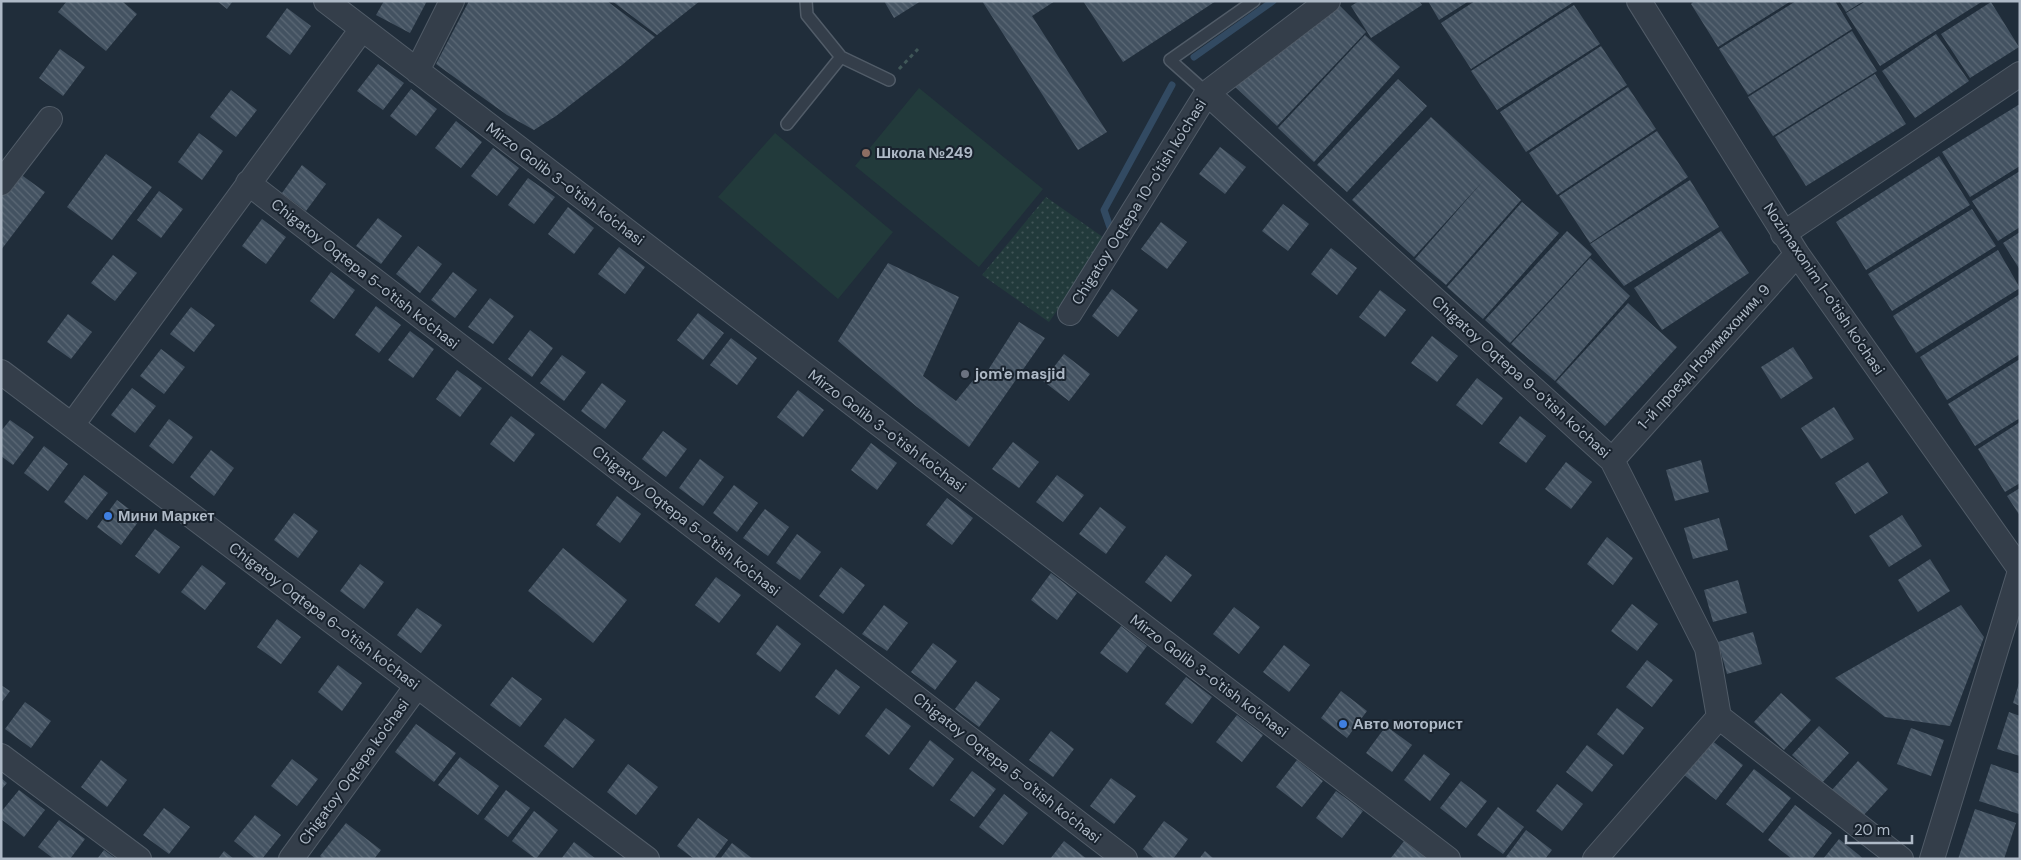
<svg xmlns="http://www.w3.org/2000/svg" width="2021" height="860" font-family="'DM Sans',sans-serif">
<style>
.green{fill:url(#green-dots)}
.pitch{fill:#223a3b}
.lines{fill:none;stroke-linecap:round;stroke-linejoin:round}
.stream{stroke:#324a62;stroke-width:7}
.building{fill:url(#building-back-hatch)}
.lane-casing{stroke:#515c68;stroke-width:14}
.street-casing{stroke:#515c68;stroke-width:26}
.path{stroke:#405758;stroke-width:3;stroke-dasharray:4 4;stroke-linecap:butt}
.lane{stroke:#343e4a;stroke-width:11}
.street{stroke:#343e4a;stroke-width:24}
.education-dot{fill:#8d6e63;stroke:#19232e;stroke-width:2}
.worship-dot{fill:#6b7280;stroke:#19232e;stroke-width:2}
.shop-dot{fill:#3f7fe0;stroke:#19232e;stroke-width:2}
.labels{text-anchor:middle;stroke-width:4;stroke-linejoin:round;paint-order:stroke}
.poi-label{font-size:15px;font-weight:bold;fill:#aeb9c6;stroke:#19232e;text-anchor:start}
.street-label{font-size:15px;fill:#aeb9c6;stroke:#19232e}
</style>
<defs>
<pattern id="green-dots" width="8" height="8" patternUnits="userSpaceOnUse" patternTransform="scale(1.25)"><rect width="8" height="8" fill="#223a3b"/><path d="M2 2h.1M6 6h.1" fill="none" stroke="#405456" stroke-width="1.8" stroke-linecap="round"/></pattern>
<pattern id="building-back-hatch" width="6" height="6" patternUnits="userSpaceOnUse" patternTransform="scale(1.25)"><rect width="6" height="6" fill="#435261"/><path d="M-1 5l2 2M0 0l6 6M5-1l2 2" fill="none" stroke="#5c6976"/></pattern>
</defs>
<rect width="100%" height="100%" fill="#202d3a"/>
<path class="green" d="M1046,197L1107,240L1049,322L982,275Z"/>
<path class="pitch" d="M919,88L1043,189L979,267L855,166Z
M775,133L893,232L838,299L718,197Z"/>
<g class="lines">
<path class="stream" d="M1194,57L1273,1
M1111,230L1104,210L1172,85"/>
</g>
<path class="building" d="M67,1H122L137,14L106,51L58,12Z
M217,1H233L227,9Z
M384,1H427L410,33L376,15Z
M469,1H607L655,37L622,65L556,116L534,130L507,115L436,64Z
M612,1H700L657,35Z
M884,1H921L894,18Z
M982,1H1055L1032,16L1107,132L1078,150Z
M1083,1L1136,2L1216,1L1123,62Z
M1335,1L1366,32L1277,126L1233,85Z
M1359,1H1419L1422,5L1371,38L1351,6Z
M1428,1H1469L1439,20Z
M1475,1H1575L1471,69L1441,23Z
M1694,1H1791L1718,47L1691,4Z
M1796,1H1835L1852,29L1748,95L1719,49Z
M1839,1H1864L1846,12Z
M1866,1H1983L1880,66L1846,13Z
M1991,2L2019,47L1970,78L1941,34Z
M1574,5L1600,44L1497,110L1471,71Z
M287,8L311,26L290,55L266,37Z
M1852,31L1877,71L1773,136L1748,97Z
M1936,34L1969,81L1915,118L1882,71Z
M1365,35L1400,67L1314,162L1278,128Z
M1601,46L1627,85L1526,152L1500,112Z
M60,49L85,67L63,96L39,78Z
M378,64L404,83L383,110L357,91Z
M1875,74L1906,124L1806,186L1775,137Z
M1398,79L1427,106L1347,192L1317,165Z
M1628,87L1656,129L1557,195L1529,153Z
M411,89L437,109L416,136L390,116Z
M231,90L257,110L236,137L210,117Z
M2020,104V166L1970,197L1942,152Z
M1431,117L1521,200L1446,285L1415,259L1484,180L1414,257L1352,200Z
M456,121L482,142L461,168L435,148Z
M1657,131L1688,177L1590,243L1559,196Z
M199,133L223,151L202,180L178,162Z
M1220,147L1246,167L1225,194L1199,174Z
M493,148L519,168L497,196L471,176Z
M106,154L152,187L112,240L67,207Z
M1939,156L1970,205L1866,270L1836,222Z
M302,165L326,184L306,211L282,193Z
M16,171L45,192L1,250V190Z
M2020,171V227L1998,241L1972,201Z
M528,178L555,197L534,224L508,205Z
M1690,180L1719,227L1624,286L1590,244Z
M159,191L183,209L161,238L137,220Z
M1522,202L1559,233L1483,319L1447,287Z
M1283,204L1309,224L1288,251L1262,231Z
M568,207L594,228L574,254L548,234Z
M1972,209L1996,246L1892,311L1868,274Z
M378,218L402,236L381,264L356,246Z
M262,219L286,237L266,264L242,246Z
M1161,222L1187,242L1167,269L1141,249Z
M1567,231L1592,254L1510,343L1485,320Z
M1721,231L1749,273L1662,330L1634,288Z
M2020,232V270L2003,243Z
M418,246L442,264L420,293L396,274Z
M619,247L645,267L625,294L598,274Z
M1331,248L1357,268L1337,295L1311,274Z
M1998,250L2020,288L1916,353L1893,316Z
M113,255L137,273L115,301L91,283Z
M1590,258L1630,296L1555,381L1511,344Z
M888,263L959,297L923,376L956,401L979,373L983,378L1019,322L1045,338L969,447L917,407L838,341Z
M331,272L355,290L334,319L310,301Z
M453,272L477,290L455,318L431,300Z
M1112,289L1138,310L1118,337L1092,316Z
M1380,290L1406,310L1385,337L1359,317Z
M2020,294V354L1947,400L1920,357Z
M490,298L514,316L493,344L468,327Z
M1628,303L1677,347L1605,426L1556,382Z
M376,306L401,325L379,353L355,335Z
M191,307L215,325L194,352L170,334Z
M698,313L724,333L703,360L677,340Z
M68,314L92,332L71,359L47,342Z
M530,330L553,348L532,377L508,359Z
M410,331L434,349L413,378L388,360Z
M1432,336L1458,356L1437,382L1411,363Z
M731,338L757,358L737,385L710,365Z
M1793,347L1813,378L1781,399L1761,367Z
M161,349L185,367L164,394L140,376Z
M1064,354L1090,374L1069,401L1043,381Z
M562,355L586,372L564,401L540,383Z
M2020,359V418L1975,446L1948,404Z
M457,370L482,388L460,417L436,399Z
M1477,378L1503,398L1482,425L1456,405Z
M602,383L626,401L605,429L581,411Z
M132,388L156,406L135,433L111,415Z
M798,390L824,410L803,437L777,417Z
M1834,407L1854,439L1821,459L1801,428Z
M511,416L535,434L514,462L490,444Z
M1520,416L1546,436L1526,463L1499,443Z
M169,419L193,437L173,464L149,446Z
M10,420L34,437L13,465L1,456V431Z
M2020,422V483L2005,492L1978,449Z
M663,431L687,449L666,477L642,459Z
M1013,442L1039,462L1019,488L992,469Z
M871,443L897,463L877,490L851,470Z
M44,446L68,464L48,491L24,473Z
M211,450L234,468L214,496L190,477Z
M700,459L724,477L703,506L679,488Z
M1701,460L1709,492L1675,501L1666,470Z
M1566,462L1592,482L1571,509L1545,489Z
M1868,462L1888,493L1855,514L1835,483Z
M84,475L108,493L87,520L64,502Z
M1057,475L1084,495L1063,522L1036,502Z
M734,485L758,503L737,532L713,513Z
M2020,488V516L2007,496Z
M617,496L641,514L620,543L596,525Z
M947,498L973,518L952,545L926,525Z
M117,500L141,518L121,545L97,527Z
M1100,507L1126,527L1106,554L1079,534Z
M765,509L789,527L768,556L743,538Z
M294,513L318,531L298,558L274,540Z
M1902,515L1922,546L1889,567L1869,536Z
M1719,518L1728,550L1693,559L1684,528Z
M155,529L180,547L159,574L135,556Z
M797,534L821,552L800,580L776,563Z
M1607,537L1633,558L1613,585L1587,564Z
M563,548L627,600L593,643L528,591Z
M1166,555L1192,575L1171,602L1145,582Z
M1930,559L1950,591L1918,612L1898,580Z
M360,564L384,582L364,609L340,591Z
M202,565L226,583L205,610L181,592Z
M841,567L865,585L843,614L819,596Z
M1051,573L1077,593L1057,620L1031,600Z
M716,577L741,595L719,623L695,605Z
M1738,580L1747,613L1713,622L1704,590Z
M1632,604L1658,624L1637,651L1611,631Z
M884,605L908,623L887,651L862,634Z
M1961,605L1984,637L1950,726L1885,717L1835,678Z
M1234,607L1260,627L1239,654L1213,634Z
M417,608L442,625L421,653L397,635Z
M277,619L301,637L281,664L257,647Z
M777,625L801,644L780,672L756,654Z
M1121,626L1147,646L1127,673L1100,653Z
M1753,632L1762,664L1727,674L1718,642Z
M933,643L957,661L935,690L911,672Z
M1284,645L1310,665L1289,692L1263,672Z
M1647,660L1673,680L1652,707L1626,687Z
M338,665L362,683L342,711L318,692Z
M836,669L860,687L839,715L815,697Z
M512,677L542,699L520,727L490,705Z
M1186,677L1212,697L1192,724L1165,704Z
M976,681L1000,699L979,727L955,709Z
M2019,683H2020V706L2013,703Z
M1,685L10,691L1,703Z
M1341,691L1367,711L1347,738L1321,718Z
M1781,693L1811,720L1784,750L1754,722Z
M25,702L51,721L31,748L5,729Z
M886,708L911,726L889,755L865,736Z
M1617,708L1644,728L1623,755L1597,734Z
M2009,712L2020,716V756L1997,749Z
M1237,715L1263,735L1242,762L1216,742Z
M565,718L595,740L573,768L544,746Z
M416,724L456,753L434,782L395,752Z
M1386,726L1412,745L1392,772L1366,753Z
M1819,726L1849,753L1822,783L1792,755Z
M1911,728L1944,740L1931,776L1897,764Z
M1051,731L1074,749L1053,777L1029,760Z
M1706,736L1743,765L1716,800L1679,771Z
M930,740L954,759L933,787L909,769Z
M1587,745L1613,765L1592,792L1566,772Z
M1424,754L1450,774L1430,801L1404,780Z
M460,757L499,786L478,815L438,785Z
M292,759L318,779L297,806L271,786Z
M101,760L127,780L107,807L81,787Z
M1297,760L1323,781L1302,807L1276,787Z
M1858,761L1888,789L1861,818L1831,791Z
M628,764L658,787L636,815L607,792Z
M1991,764L2020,774L2019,814L1979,801Z
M1754,769L1791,798L1763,833L1726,804Z
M972,771L996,789L974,817L950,800Z
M1,778L7,783L1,790Z
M1111,778L1136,796L1114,824L1090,806Z
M1461,781L1487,801L1466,828L1440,808Z
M1557,784L1583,804L1562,831L1536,811Z
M19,790L45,810L24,837L1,819V812Z
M506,790L530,808L508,837L484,819Z
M1336,791L1363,811L1342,838L1316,818Z
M1004,794L1028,813L1003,845L979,827Z
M1795,805L1832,833L1812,859H1792L1768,840Z
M1498,807L1524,827L1503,854L1477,835Z
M164,808L190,827L169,854L143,835Z
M1975,809L2016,823L2004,859H1958Z
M534,811L558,830L536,859L512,841Z
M255,815L281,835L262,859H256L234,841Z
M698,818L728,840L714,859H694L677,846Z
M59,820L85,839L70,859H54L38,847Z
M1164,821L1188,839L1173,859H1155L1143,849Z
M346,823L381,850L374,859H323L320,856Z
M1526,830L1552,850L1545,859H1508L1506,857Z
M1839,839L1859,855L1863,859H1823Z
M1064,841L1087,859H1050Z
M1404,841L1427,859H1390Z
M574,842L596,859H561Z
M732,843L753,859H720Z
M104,850L116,859H97Z
M224,851L234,859H218Z
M1205,851L1214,859H1199Z"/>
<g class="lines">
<g class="lane-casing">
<path id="lane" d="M841,57L889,80
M1207,93L1170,60L1254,1
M787,124L841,57L807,15L806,1"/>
</g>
<g class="street-casing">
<path id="street" d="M326,1L1448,859
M1639,1L1797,254L2020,569
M417,71L452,1
M1207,93L1612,460L1707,648L1719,717L1901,859
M1,183L50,119
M248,183L1125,859
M1783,234L2020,74
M1070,313L1207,93L1328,1
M1,372L647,859
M72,425L362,29
M1612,460L1797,254
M1,756L139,859
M291,859L417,686
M1595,859L1719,717
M1932,859L2020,571"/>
</g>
<path class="path" d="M899,69L918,49"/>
<use href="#lane" class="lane"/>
<use href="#street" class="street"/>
</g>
<circle class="education-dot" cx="866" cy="153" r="5"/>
<circle class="worship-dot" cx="965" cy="374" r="5"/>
<g class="shop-dot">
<circle cx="108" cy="516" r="5"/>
<circle cx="1343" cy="724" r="5"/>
</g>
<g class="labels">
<g class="poi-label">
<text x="876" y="158">Школа №249</text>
<text x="975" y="379">jom'e masjid</text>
<text x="118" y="521">Мини Маркет</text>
<text x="1353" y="729">Авто моторист</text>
</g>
<g class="street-label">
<text transform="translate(565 184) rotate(37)" y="5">Mirzo Golib 3-o'tish ko'chasi</text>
<text transform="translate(1139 202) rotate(-58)" y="5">Chigatoy Oqtepa 10-o'tish ko'chasi</text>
<text transform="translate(365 274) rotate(38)" y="5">Chigatoy Oqtepa 5-o'tish ko'chasi</text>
<text transform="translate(1824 289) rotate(56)" y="5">Nozimaxonim 1-o'tish ko'chasi</text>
<text transform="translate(1704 357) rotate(-48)" y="5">1-й проезд Нозимахоним, 9</text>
<text transform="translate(1521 377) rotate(42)" y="5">Chigatoy Oqtepa 9-o'tish ko'chasi</text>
<text transform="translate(887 431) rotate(37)" y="5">Mirzo Golib 3-o'tish ko'chasi</text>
<text transform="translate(686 521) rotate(38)" y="5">Chigatoy Oqtepa 5-o'tish ko'chasi</text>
<text transform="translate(324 616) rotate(37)" y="5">Chigatoy Oqtepa 6-o'tish ko'chasi</text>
<text transform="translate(1209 676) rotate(37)" y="5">Mirzo Golib 3-o'tish ko'chasi</text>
<text transform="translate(1007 768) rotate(38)" y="5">Chigatoy Oqtepa 5-o'tish ko'chasi</text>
<text transform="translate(354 772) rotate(-54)" y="5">Chigatoy Oqtepa ko'chasi</text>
</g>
</g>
<rect width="2021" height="860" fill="none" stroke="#aeb9c6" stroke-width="5"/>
<path d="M1846 835v8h66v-8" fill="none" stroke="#aeb9c6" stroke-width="2.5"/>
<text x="1854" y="835" font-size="15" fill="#aeb9c6" stroke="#19232e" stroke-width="4" paint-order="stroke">20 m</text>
</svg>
